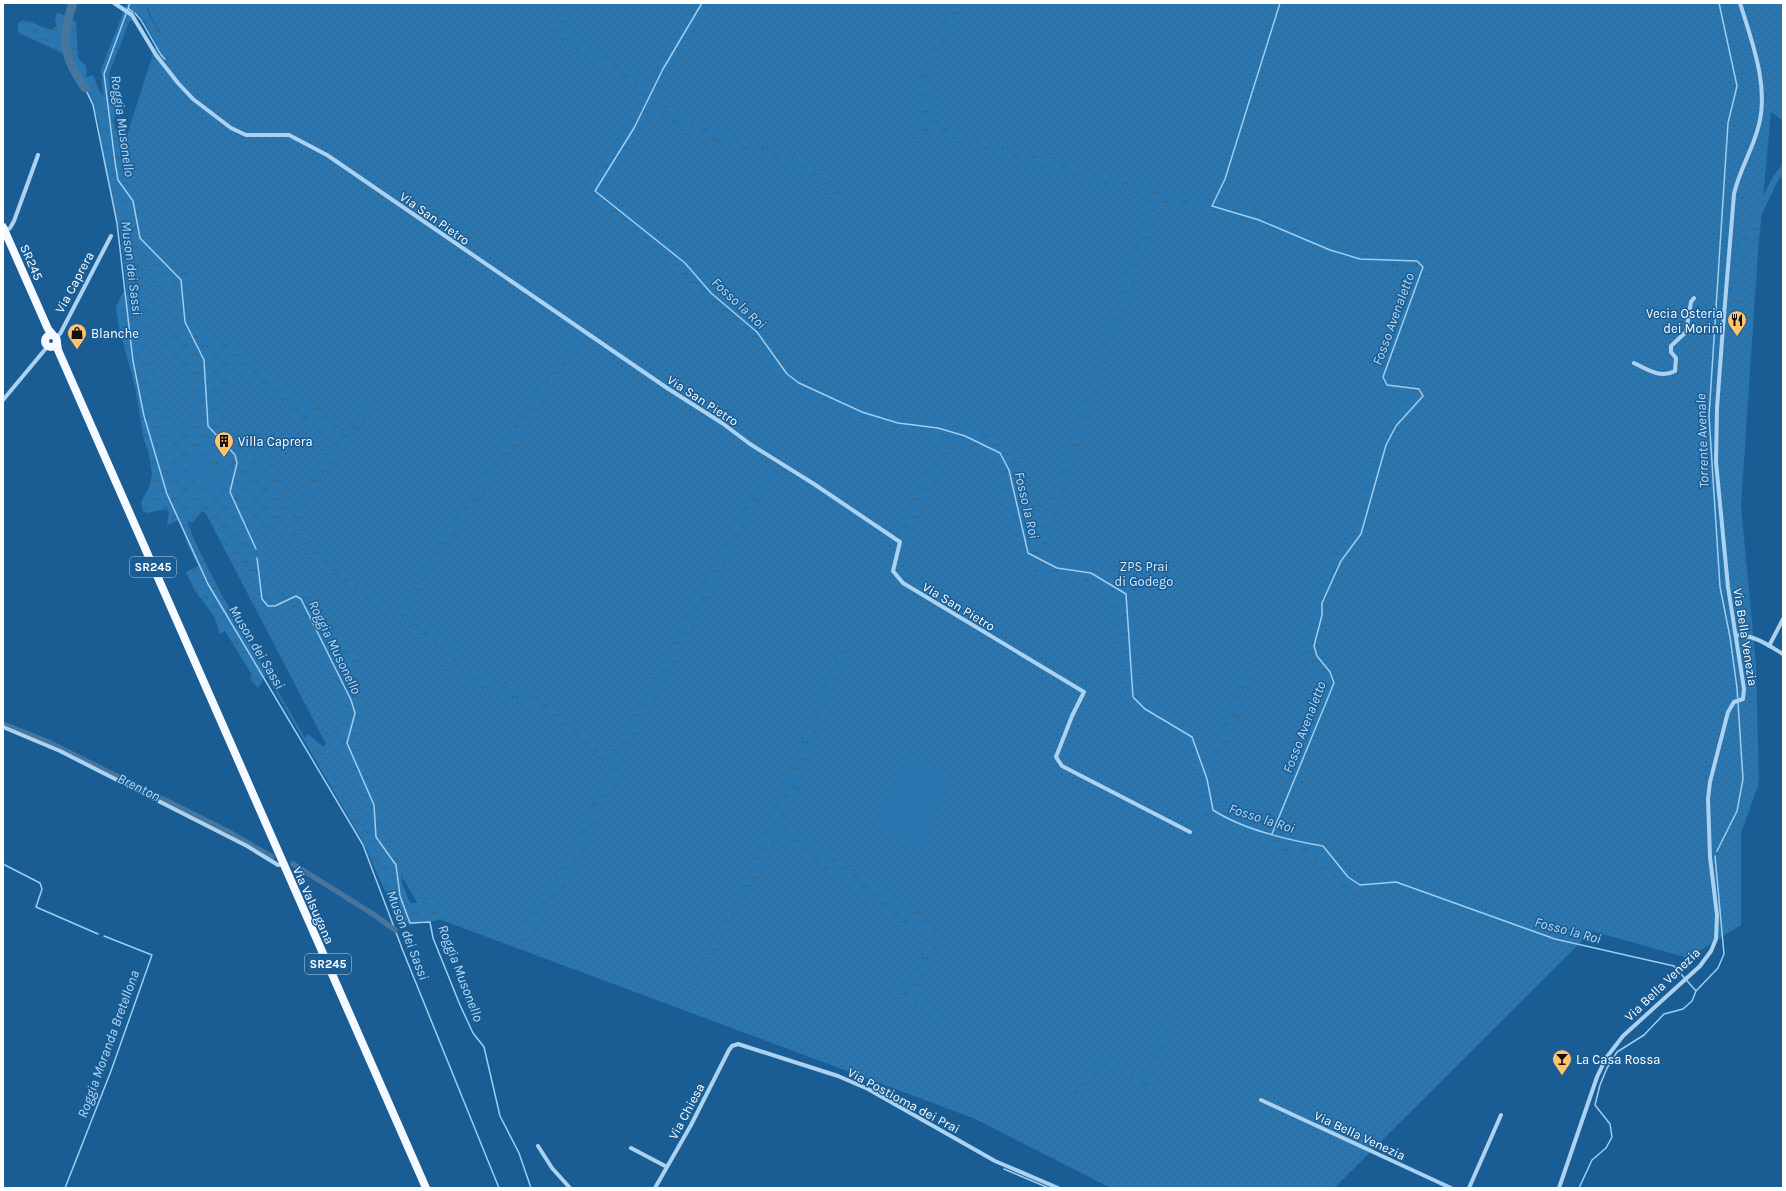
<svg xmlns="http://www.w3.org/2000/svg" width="1786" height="1191" font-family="Karla,sans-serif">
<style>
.grass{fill:url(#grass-dots)}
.forest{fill:url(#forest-crowns);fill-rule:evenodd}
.garden{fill:#2976b1}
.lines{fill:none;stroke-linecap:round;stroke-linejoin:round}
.stream{stroke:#9ecef2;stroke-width:1.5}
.canal{stroke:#46759d;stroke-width:5.5}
.river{stroke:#46759d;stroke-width:9}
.street{stroke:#abd2f0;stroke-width:4}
.primary{stroke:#f4faff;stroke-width:8}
.labels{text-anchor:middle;stroke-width:3;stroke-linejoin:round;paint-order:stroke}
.shield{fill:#1a5d95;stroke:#bacedf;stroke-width:1}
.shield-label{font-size:12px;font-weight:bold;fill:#fff}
.street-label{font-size:13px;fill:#fff;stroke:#1a5d95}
.poi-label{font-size:13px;fill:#fff;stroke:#1a5d95;text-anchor:start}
.park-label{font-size:13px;fill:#d2e9fb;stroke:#1a5d95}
.water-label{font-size:14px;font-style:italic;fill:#b8dbf7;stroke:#1a5d95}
</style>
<defs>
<pattern id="grass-dots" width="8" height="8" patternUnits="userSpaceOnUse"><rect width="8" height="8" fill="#2976b1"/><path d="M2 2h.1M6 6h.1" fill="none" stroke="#3a617e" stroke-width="1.8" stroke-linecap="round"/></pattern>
<pattern id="forest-crowns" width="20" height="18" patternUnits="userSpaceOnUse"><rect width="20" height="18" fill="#2976b1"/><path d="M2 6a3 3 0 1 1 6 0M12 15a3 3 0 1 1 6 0" fill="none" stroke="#3a617e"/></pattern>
</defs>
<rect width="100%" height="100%" fill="#1a5d95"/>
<path class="grass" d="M146,3H1783V121L1771,112L1758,252L1741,506L1756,665L1759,783L1741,833V925L1688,958L1592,931L1334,1188H1111L973,1118L423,913L369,819L364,826L360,825L344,800L342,791L334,780L322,759L316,741L324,747L326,744L153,412L147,363L145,358L122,151L160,32L150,15Z"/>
<path class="forest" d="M127,3H146C148,23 168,36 169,58L166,59L162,55L142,18L139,15L133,13V18L137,25L130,20L109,73L110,97L116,111L114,122L122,151L128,181L130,189L136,199L145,237L152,248L162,256H167L169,259L194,278L189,284L185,302L187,313L190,321L218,343L236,346L246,354L248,362C266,366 278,384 293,394C298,398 304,399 309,402C316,406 323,412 329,417C335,421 338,430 344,432L368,402L370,400L373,403C371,418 346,438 339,457L301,510L295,526L298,537C311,546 325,553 337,563C355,579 373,600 396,609L399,606L431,560L437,544L457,516L482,484L487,468L532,401L537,389L539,390L584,328L586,334L556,378L541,406L416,596L409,610V615L455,645L460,656L455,667L457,671H468L472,673H477L494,682L535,693L548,702L560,716L598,744L610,756L613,752L633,714L646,695L649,687L682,626L692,606L694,596L711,571L718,553L729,537L733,527L751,496L765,478L775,459L778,462L674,663L630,742L619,759L620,777L602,806L598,826L581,854L578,866L563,889L560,888C552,901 534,937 522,945C516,936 523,930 525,921L576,843L591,807L601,793L610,774L603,758L584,741L544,712L521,702L499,697L456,681L447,674C447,666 450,660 449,653L411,625L371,602L286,535L281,513L267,531L260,526L255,527L250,533C253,540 257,542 262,548C270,556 269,572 267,582L270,584L269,590L274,599L299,591L301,592L305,588L314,613L318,618L341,636L357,659L362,676L361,697L366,716L352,739L354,747L367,765L371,775L378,797L380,824L385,842L399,860L402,883L410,903H420L434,900L444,915L439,920L411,925L396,921L385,891L362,840L266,675L258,688L250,679L252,675L225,631L220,634L214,616L195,591L186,572L198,566L187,543L179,520L167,525L169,512L166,509L147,513L143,511L141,502L150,485L152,474L148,450L144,440L135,387L119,327L116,307L123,292L127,294L120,231L104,165L99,124L94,107L69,64L67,55L19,33C17,27 17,24 22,20C33,21 41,28 52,30L57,26L55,21L57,12L76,22L78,58L86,66L87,77L92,75C98,81 96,89 103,95L101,69ZM142,259L150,264L154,280L168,291L170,295L175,335L173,339H169L165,344L163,352L167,357C178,363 189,364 189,381C188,387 184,392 185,399L197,409L200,418L185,423L180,430L174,432L171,428L168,415L162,408C162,403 157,375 154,371C150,366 148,364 145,358L149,351C145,336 151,316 156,302L154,299L148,305H144L137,265ZM232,367L287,404C289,415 301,423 311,428L313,422L316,421L328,433L333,442L331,449L314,472L309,486L291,511L288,510C282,500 286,497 283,489C281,483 276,479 273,473C272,470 273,467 272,464C266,453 252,456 243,458L234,451L230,434L218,401L219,394L222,389L231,385L234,380L230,369ZM202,511L218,523L222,531L219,534L230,553L252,570L259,586L260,597L258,600L274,612L293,607L296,609L310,630L317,646L315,649L322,665L332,673L341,700L342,711L331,737L327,743L333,750L346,756L351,764L368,810L369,819L364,826L360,825L344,800L342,791L334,780L322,759L316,741L308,734L305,738L218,588L194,540L187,520L192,523Z
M547,3H567L575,9L564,27L570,34L586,45L603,53L607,59L625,72L635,77L650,80L695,3H709L696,28L663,74L656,97L661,105L680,112L706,128L717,130L758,147H767L780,153L797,157L809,165L836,189L840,197L837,200C823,192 814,177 799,169C777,156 746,150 721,142C713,140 705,138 697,135C681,128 666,112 647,116L627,154L605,183L607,195L686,258L729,305L754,323L791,374L807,385L845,403L846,400L867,412L875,411L917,420L946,422L961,425L991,437L1010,450L1018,462L1017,494L1025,522L1027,537L1034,552L1037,549L1042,519L1051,502L1068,454L1069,443L1077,425L1109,327L1110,317L1119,303L1130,257L1136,248L1148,210L1146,198L1116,186L1096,183L1047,171L1003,158L992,151L938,132L926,131L920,140H913C912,133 918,128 921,120C925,107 919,93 921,79L953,3H961C951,23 931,64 929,84C929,87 931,90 931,93C931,100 932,107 932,114L946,126L967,137L986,141L1023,153H1030L1059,160L1129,184L1159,189L1201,204H1209L1219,200L1242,206L1254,207L1280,221L1305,231L1341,249L1374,255L1426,258L1433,262L1434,268L1426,265L1424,266L1425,275L1386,377L1387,384L1396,387L1422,391L1424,394C1419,404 1409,411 1402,420C1378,454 1371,496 1361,535L1358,541L1347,552L1328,593L1324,601L1323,614L1314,643V653L1331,674L1335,682L1271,836C1279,839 1289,842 1298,843C1306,843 1312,843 1319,847C1337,856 1343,879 1362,887L1359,899C1347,894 1335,884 1327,875C1320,867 1317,858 1308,855C1296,850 1280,852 1267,852L1271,842L1227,827L1202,813L1200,805L1202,780L1185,738L1157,723L1127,697L1124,687L1123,671V639L1117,649L1114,642L1113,617L1109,591L1100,585L1080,579L1072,581L1044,579L1035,574L1013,537L1003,498L1002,466L996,459L983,451L966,449L958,445L951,443L948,447L942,467L929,491L928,499L916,524L908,537L904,540L897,536L906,513L923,477L932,464L935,455L941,445L940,438L869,421L854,417L840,409L830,408L814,400L801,392L781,374L759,351L749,334L745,329L708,301L698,292L689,279L598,201L591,190L590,181L611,150L621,133L633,118L636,107L643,93L639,87L590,61L550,31L555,17L561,9ZM1160,203H1169L1185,209H1202L1239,214L1286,235L1314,254L1338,257L1374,269L1404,268L1416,276L1411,299L1399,316L1386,359L1380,368L1375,382L1381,389L1400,395L1408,402C1391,415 1385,433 1378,452C1376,459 1372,465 1370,472C1361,504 1364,534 1332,552L1329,576L1316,604L1313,619L1302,643L1307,661L1313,673L1327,688L1319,708L1317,719L1291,776L1286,798L1273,822L1263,825L1255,823L1238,813H1231L1218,805H1209C1203,779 1227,742 1237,719C1240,712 1240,705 1242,698C1245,693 1249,688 1252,683C1256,673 1256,663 1256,653L1251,655L1248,662L1247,669L1233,698L1209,761H1206C1201,753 1199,743 1195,735C1188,724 1156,706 1144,698C1133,681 1139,661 1136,642C1135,632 1129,619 1132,608C1132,606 1135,603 1137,601C1132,591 1127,586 1119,580C1093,560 1081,566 1052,560L1048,558L1046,553L1054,519L1116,331L1128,306L1141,254L1150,234L1157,208Z
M1783,164V175L1778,180L1759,220L1756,232L1747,246L1742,262L1739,288L1741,312L1736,306L1731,304L1735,250L1774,175Z
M843,649H848L851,652L825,706V709L828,711L819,727L817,737L794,797L786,812L785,826L829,853L858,875L915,910L939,931C941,954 925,970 919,992L921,998L937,1011L949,1026L888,985L906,984C916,969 929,953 925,934L919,933L892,916L828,870L810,860L778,838L774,840C769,855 762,870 751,882L694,986L691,984L747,880L784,784L795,764L804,735L813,720L821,694L829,682L836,656Z
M1171,1006L1177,1007L1178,1009L1173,1028L1163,1054L1152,1093L1103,1061L1080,1097L1067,1089L1069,1088L1077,1090L1084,1077L1101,1054L1139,1078C1156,1072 1163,1022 1171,1006Z"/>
<path class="garden" d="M201,457L208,462L219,480L216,485L208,489L199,487C191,478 184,460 201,457Z
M908,754L951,778L920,850L875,828Z"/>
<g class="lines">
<path class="stream" d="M130,3L104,74L115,162L118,180L133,201L140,238L181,280L185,322L204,360L208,426L235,455L237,463L230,492L256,549
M702,3L663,69L634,128L595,191L685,263L711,293L757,332L787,374L799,383L862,412L898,423L938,428L965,436L1000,453L1009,470L1028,553L1057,568L1091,573L1126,594L1133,697L1145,709L1192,737L1207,779L1213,810C1242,829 1288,840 1323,846L1348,877L1360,885L1396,882L1555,939L1674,966L1696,991
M128,8L133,12
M135,13L141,20L161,55L165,59
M85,88L93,105L117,223L133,361L144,416L167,494L208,584L363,845L403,951L499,1188
M257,558L262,599L268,606H275L296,596L301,599L351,700L355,713L347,743L374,805L376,837L396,865L400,896L410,923L430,922L433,938L460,1005L473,1033L484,1047L500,1116L519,1153L531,1188
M1272,834L1334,683L1330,672L1317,656L1314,646L1322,615V603L1341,561L1361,534L1386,445L1396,426L1423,396L1419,389L1387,385L1383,377L1423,267L1417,261L1360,259L1330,250L1259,220L1212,206L1225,179L1280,3
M1717,851L1737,811L1743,779L1737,688L1730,637L1720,587L1709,416L1728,123L1737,86L1719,3
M3,864L40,883L42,889L36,907L98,934
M1004,1169L1049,1188
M65,1188L111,1071L152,955L104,936
M1579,1188L1592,1160L1606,1148L1612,1137L1610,1124L1595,1105L1600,1085L1607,1068L1617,1052L1644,1035L1664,1014L1683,1009L1692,1001L1696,991L1718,968L1724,954L1715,856"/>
<path class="canal" d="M3,724L48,742L227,831L272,857
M293,864L376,916L395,930"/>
<path class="river" d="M73,3C60,40 63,56 85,88"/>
<path class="street" d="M114,3L132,15L156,55L178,83L193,99L231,128L246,135H289L327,155L667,388L722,423L750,444L814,484L900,542L893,571L903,583L1084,692L1072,716L1056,757L1062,766L1190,832
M5,231L10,228L14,221L38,155
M56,337L60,334L111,236
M1634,363C1646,369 1661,379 1675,371L1676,358L1671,352V346L1686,332L1691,302L1694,298
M3,400L48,346
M1736,635C1754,635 1768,645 1783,654
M1769,646L1783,619
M3,727L60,751L247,846L278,865L284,864
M1261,1100L1451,1188
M538,1146L552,1168L570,1188
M631,1148L667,1167
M655,1188L691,1125L729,1050L732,1046L738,1044L838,1076L868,1089L995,1161L1058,1188
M1469,1188L1501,1115
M1559,1188L1597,1077L1606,1058L1623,1036L1700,966L1711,951L1716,939L1717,915L1710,857L1708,799L1710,782L1728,712L1734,702L1743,699L1744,689L1728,587L1716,462L1717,408L1722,340L1734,194C1739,171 1752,151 1758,128C1770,88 1752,42 1740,3"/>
<path class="primary" d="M3,227L48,329L53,335
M45 341a6 6 0 1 1 12 0a6 6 0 1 1-12 0Z
M57,343L58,350L426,1188"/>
</g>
<defs>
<g id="restaurant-pin" transform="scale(1)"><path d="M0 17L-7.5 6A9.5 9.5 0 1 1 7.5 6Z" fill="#ffc36a" stroke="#1a5d95"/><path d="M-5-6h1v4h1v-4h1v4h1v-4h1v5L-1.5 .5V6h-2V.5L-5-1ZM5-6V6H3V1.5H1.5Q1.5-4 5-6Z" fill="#111"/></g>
<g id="shop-pin" transform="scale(1)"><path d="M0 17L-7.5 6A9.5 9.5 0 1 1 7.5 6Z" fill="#ffc36a" stroke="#1a5d95"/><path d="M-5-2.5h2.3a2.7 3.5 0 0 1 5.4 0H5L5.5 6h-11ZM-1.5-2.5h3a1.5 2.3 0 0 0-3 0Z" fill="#111"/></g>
<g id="building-pin" transform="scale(1)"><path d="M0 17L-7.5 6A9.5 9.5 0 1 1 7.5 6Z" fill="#ffc36a" stroke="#1a5d95"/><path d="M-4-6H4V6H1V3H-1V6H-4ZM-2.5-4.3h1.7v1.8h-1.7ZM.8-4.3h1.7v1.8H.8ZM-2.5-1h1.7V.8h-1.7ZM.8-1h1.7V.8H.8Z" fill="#111"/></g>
<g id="bar-pin" transform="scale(1)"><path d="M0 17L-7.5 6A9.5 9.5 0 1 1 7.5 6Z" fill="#ffc36a" stroke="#1a5d95"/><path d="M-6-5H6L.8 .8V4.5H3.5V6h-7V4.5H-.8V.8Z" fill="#111"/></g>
</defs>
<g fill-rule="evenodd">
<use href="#restaurant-pin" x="1737" y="320"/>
<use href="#shop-pin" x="77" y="333"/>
<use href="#building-pin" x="224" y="441"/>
<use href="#bar-pin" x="1562" y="1059"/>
</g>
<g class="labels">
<g class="shield">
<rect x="130" y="557" width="46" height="20" rx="3"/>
<rect x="305" y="954" width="46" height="20" rx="3"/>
</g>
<g class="shield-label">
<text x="153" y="571">SR245</text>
<text x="328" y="968">SR245</text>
</g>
<g class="street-label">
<text transform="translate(435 218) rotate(35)" y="5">Via San Pietro</text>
<text transform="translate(32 262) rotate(66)" y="5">SR245</text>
<text transform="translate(74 282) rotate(-62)" y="5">Via Caprera</text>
<text transform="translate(703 400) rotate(33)" y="5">Via San Pietro</text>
<text transform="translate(959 606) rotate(31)" y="5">Via San Pietro</text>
<text transform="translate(1746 637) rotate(81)" y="5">Via Bella Venezia</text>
<text transform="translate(314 905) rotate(66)" y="5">Via Valsugana</text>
<text transform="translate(1662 984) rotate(-44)" y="5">Via Bella Venezia</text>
<text transform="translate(904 1100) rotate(28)" y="5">Via Postioma dei Prai</text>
<text transform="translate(686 1111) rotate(-62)" y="5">Via Chiesa</text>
<text transform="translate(1360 1135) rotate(25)" y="5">Via Bella Venezia</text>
</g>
<g class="poi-label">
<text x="1723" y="318" text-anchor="end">Vecia Osteria<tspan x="1723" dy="15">dei Morini</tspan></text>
<text x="91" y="338">Blanche</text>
<text x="238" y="446">Villa Caprera</text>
<text x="1576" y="1064">La Casa Rossa</text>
</g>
<g class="park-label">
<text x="1144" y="571">ZPS Prai<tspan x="1144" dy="15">di Godego</tspan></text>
</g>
<g class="water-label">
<text transform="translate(123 126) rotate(82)" y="5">Roggia Musonello</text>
<text transform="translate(132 268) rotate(83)" y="5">Muson dei Sassi</text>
<text transform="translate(739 303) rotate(43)" y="5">Fosso la Roi</text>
<text transform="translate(1393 319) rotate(-70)" y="5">Fosso Avenaletto</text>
<text transform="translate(1702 441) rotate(-92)" y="5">Torrente Avenale</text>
<text transform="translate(1027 505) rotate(77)" y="5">Fosso la Roi</text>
<text transform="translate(257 647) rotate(59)" y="5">Muson dei Sassi</text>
<text transform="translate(335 647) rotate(64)" y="5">Roggia Musonello</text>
<text transform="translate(1304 727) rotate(-69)" y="5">Fosso Avenaletto</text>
<text transform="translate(139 787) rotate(26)" y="5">Brenton</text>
<text transform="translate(1262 818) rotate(18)" y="5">Fosso la Roi</text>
<text transform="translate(1568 930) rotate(15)" y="5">Fosso la Roi</text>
<text transform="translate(408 935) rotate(69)" y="5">Muson dei Sassi</text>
<text transform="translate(461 973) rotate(69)" y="5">Roggia Musonello</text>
<text transform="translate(108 1044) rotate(-70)" y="5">Roggia Moranda Bretellona</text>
</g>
</g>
<rect width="1786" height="1191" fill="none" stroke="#ffffff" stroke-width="8"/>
</svg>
